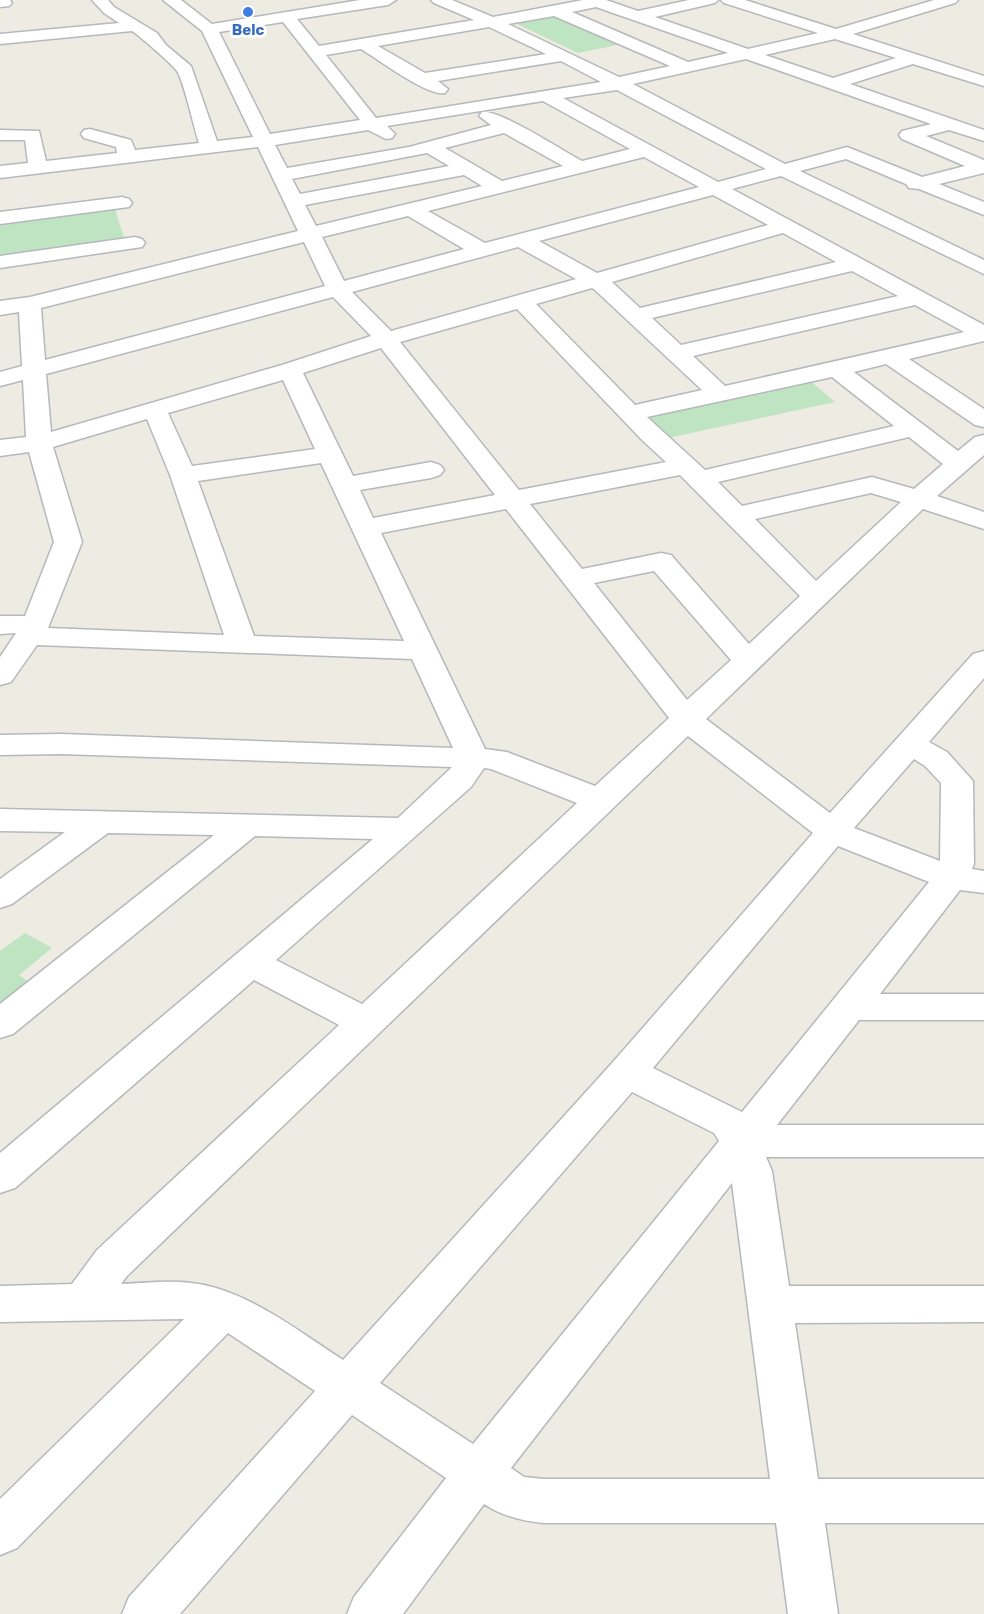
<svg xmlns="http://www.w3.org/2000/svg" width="984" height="1614" font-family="Rubik,sans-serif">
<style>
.green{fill:#bfe4c1}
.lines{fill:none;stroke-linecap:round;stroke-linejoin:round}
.minor-casing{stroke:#b5b8bc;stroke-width:3}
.minor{fill:#fff;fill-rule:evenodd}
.shop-dot{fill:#3f7fe0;stroke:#fff;stroke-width:2}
.labels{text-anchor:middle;stroke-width:6;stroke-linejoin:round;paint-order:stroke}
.far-shop-label{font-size:15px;font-weight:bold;fill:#366cbe;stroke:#fff}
</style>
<rect width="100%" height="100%" fill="#edebe2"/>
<path class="green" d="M550,13L622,44L578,53L511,21Z
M111,208L115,209L125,241L0,259V222Z
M808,379L835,402L668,438L648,418L650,413Z
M25,933L52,948L19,975L33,985L0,1013V951Z"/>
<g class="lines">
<g class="minor-casing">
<path id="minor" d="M0,0H10L12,3L9,6L0,7Z
M92,0H108L114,7L157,33L166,45L191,66L217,141L253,137L202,31L163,0H181L212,24L360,0H396L388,5L297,19L319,46L474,20L434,3L431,0H452L493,17L583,0H606L638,11L689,0H718L715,3L655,17L748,49L818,33L724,3L721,0H745L836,29L934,0H958L955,3L853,34L984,76V86L913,64L850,84L984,130V141L949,130L926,136L984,160V173L939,184L984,202V215L919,189L909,188L906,184L846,159L800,171L984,260V274L781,176L732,189L984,325V341L909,359L984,409V427L975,425L886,364L854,372L958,451L975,437L984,435V455L937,496L984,512V529L923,509L706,719L830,813L973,654L984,651V678L929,742L947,752L973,781L974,864L972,869L984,871V893L960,890L880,994H984V1020H859L777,1125H984V1157H766L772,1171L789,1286H984V1322L795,1323L818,1479H984V1523H825L838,1614H788L776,1523H544C522,1521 502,1516 484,1504L403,1614H347L354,1597L446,1478L352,1415L180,1614H122L129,1597L315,1391L228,1333L17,1548L0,1555V1499L184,1319L0,1322V1286L72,1284L97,1250L339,1025L254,980L15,1188L0,1193V1153L373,839L255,836L13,1034L0,1038V1004L214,835L108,833L12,904L0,908V879L65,832L0,831V809L398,818L452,767L61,754L0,755V735L61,734L453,748L412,659L37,645L11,682L0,685V657L16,633L0,634V616H25L54,542L29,452L0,456V440L26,437L23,380L0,386V372L22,366L19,312L0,315V301L30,297L298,231L258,147L0,178V166L28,163L25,140H0V130L39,131L46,161L117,153L116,147L84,138L81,134L84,130L90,129L131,140L135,150L199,143C194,128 184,82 177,71C171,63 141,37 132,31L0,44V34L119,23L104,13ZM596,7L728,53L688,62L572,12ZM554,16L670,66L619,77L508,24ZM283,22L360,120L270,134L219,32ZM489,27L546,54L425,73L378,46ZM835,39L896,58L833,78L765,55ZM361,49C378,59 428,97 445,93L448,89L438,81L561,61L601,82L376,118L326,55ZM746,59L931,124L902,131L899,135L902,139L965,166L922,177L847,147L785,164L633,84ZM617,90L766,169L718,182L563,98ZM543,101L630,149L582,161C563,151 497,108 482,112L479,116L491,125L409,147L287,168L275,145L368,130L386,139L392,138L395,134L387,126ZM504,133L563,166L502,181L445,148ZM427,153L449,166L300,194L292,179ZM644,157L699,187L485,243L428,211ZM464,175L482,186L316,226L305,205ZM713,195L768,225L597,273L539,241ZM408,216L464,249L344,281L322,237ZM783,233L836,262L640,308L612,282ZM304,242L325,286L45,360L41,308ZM518,247L576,279L391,331L352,292ZM852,271L898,296L681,345L652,318ZM592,288L595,290L702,390L635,405L536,304ZM333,297L371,336L282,365L51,432L46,374ZM915,305L964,332L725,386L693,356ZM517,309L642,440L666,462L519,490L400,342ZM381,348L495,495L373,518L360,490L431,478L440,475L444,470L440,465L431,462L353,476L303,373ZM832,377L894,426L705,470L647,417ZM283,380L315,449L192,466L168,413ZM147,419L170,475L224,635L48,628L82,542L53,447ZM909,437L943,464L914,489L872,477L742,506L718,482ZM321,463L404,641L254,636L198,481ZM680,475L800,596L749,644L671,555L661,553L582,569L530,504ZM871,493L901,502L816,581L755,519ZM506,509L669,718L595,786L507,752L485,749L381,533ZM654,571L731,660L687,700L594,583ZM688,736L813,833L613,1062L343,1360C300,1332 244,1288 191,1283C169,1280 144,1283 121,1284L127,1276ZM914,759L925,766L941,783L940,861L854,828ZM484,768L491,769L577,803L362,1004L276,960L471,787ZM838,846L929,882L742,1112L653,1068ZM632,1092L714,1133L719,1141L473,1444L380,1383ZM732,1183L770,1479H544L524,1477L511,1468Z
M122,197L129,199L132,203L129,207L0,224V212Z
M135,237L142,239L145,243L142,247L0,268V256Z"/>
</g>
<use href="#minor" class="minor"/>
</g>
<circle class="shop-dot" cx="248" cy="12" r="6"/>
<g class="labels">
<g class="far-shop-label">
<text x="248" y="35">Belc</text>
</g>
</g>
</svg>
